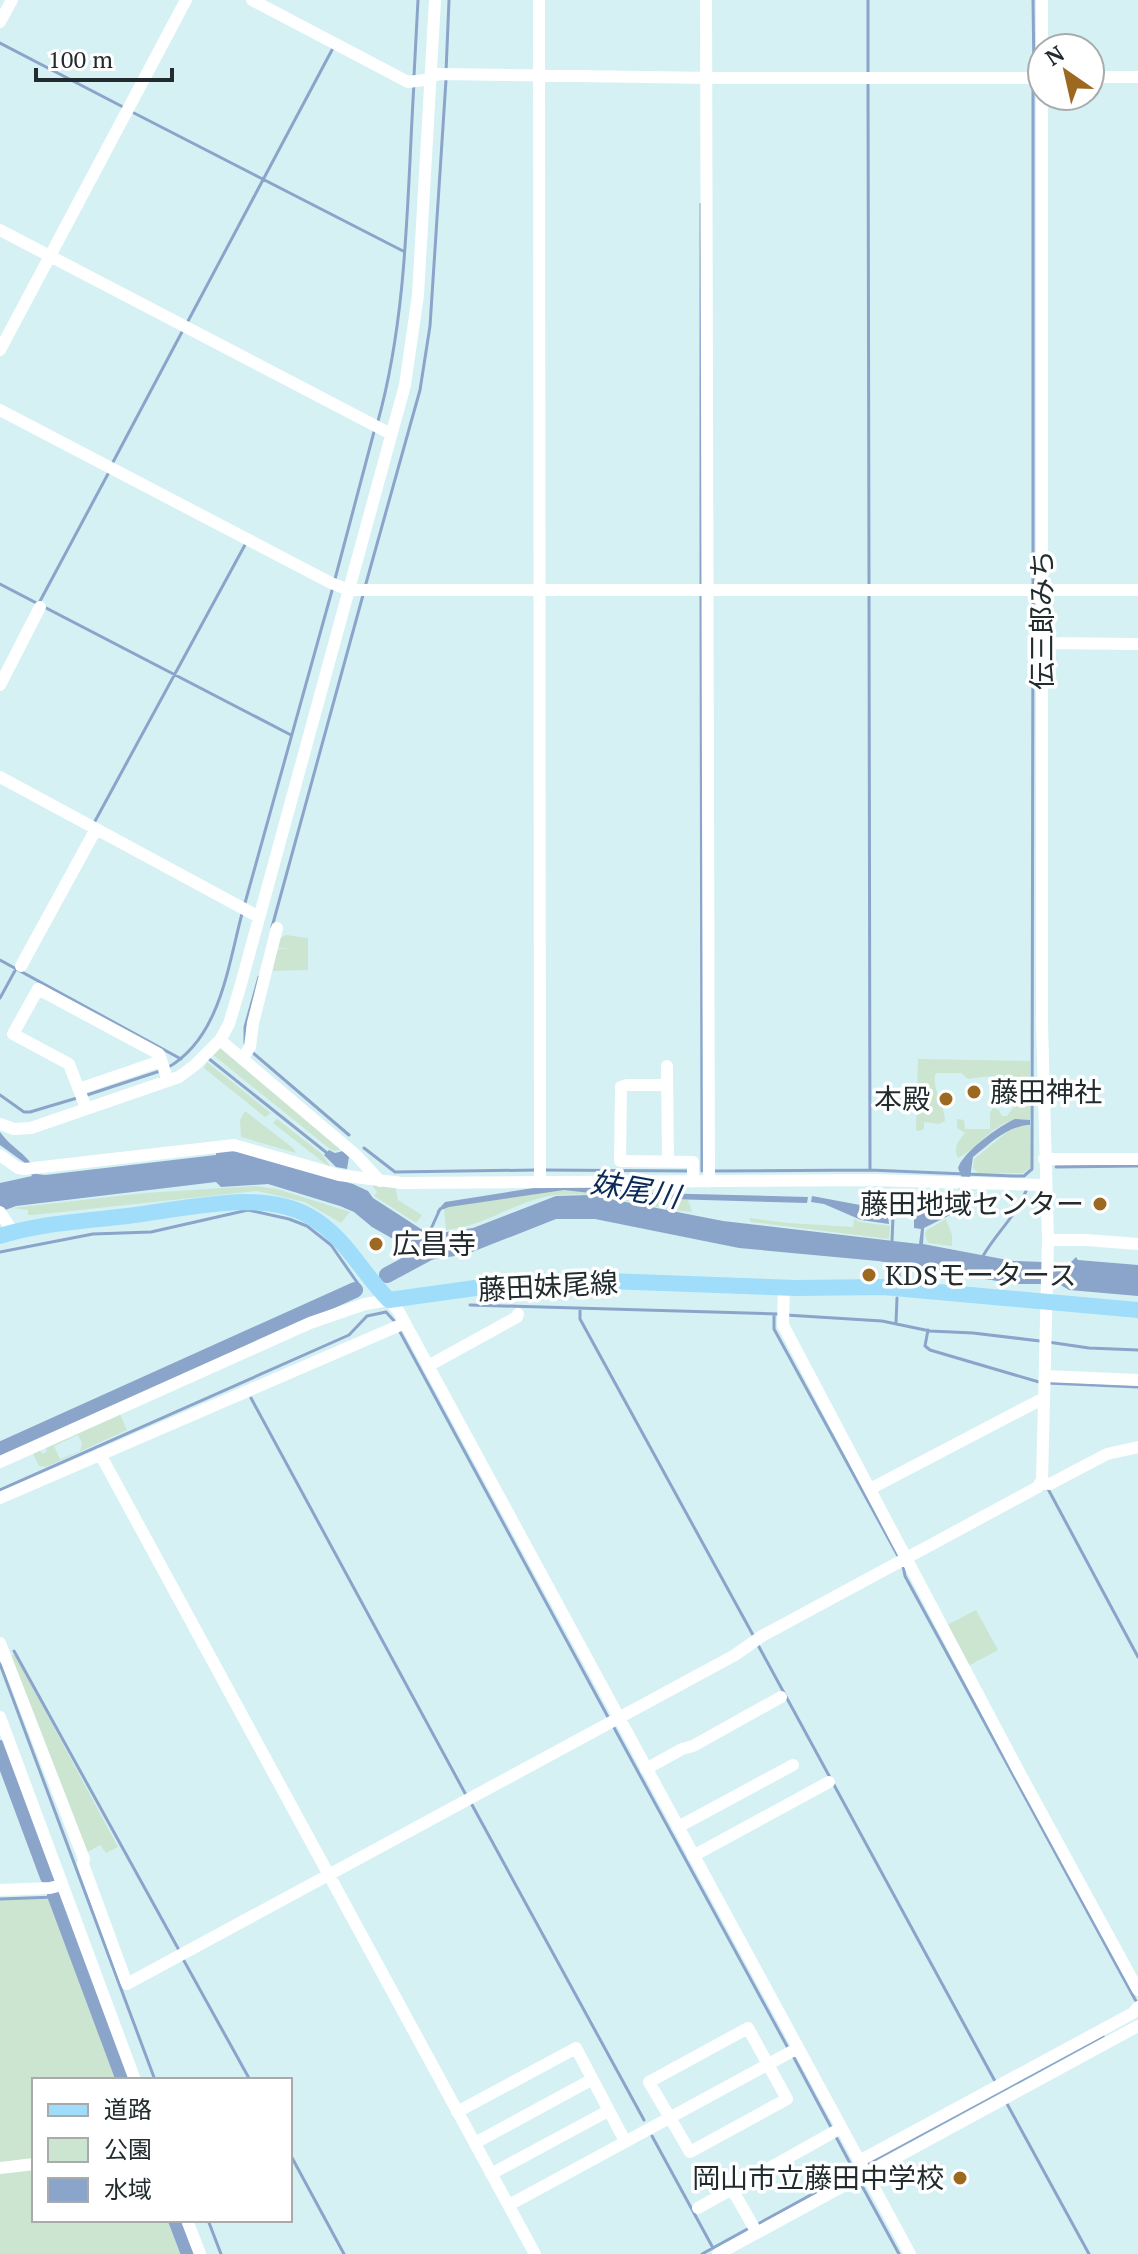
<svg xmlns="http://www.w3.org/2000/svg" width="1138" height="2254" font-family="'PT Serif','Noto Sans JP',serif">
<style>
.green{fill:#cbe5d0;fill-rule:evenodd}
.water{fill:#8ba4ca}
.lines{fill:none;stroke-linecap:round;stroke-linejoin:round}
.stream{stroke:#8ba4ca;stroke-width:3}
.river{stroke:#8ba4ca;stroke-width:16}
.minor{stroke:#fff;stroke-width:12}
.major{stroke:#9fddfb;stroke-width:16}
.poi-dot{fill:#9d6920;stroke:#fff;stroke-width:3}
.labels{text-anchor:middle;stroke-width:7;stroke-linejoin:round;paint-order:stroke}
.street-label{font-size:28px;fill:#222c2e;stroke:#fff}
.poi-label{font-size:28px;fill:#222c2e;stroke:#fff;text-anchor:start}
.water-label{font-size:30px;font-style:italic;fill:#0a2a59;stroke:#fff}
</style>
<rect width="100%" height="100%" fill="#d5f1f4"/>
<path class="green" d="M286,935L308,938V970L269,971L276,949H291L277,948V940Z
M220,1047L344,1149L334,1151L330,1149L212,1054Z
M918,1059L1030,1061V1120C998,1114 983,1145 958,1158C953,1148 958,1141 965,1133L957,1128V1119L964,1120L965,1129H990V1113L993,1108L999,1110L1002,1116H1007L1015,1105L1018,1093C1002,1072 992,1076 968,1079L961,1073H937L935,1075C933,1094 945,1104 945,1121L939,1124L924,1122V1129L919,1131L916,1130Z
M207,1062L271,1113L265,1117L204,1068Z
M245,1111L293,1148L296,1153L241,1137L240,1120Z
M277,1119L322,1154L332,1169L273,1123Z
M1019,1126H1030L1031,1167L1023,1173L979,1174L973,1168L974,1159L1007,1132Z
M372,1185L395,1186L398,1200L422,1215L416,1223L374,1196L377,1192Z
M255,1186L277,1189L350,1212L341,1223L305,1202L257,1191L33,1215H28V1210L12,1208L145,1193Z
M567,1189L688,1200L692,1212C647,1208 603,1190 557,1195C518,1199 486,1226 446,1230L444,1207Z
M749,1218L788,1223L853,1227L854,1219L860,1222L890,1226L889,1239L751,1222Z
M946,1219L952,1235V1246L928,1243L925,1234L927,1230Z
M120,1414L127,1430L46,1467L39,1466L33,1454L39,1450L43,1454L47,1451L45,1446ZM78,1435L82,1443L80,1451L60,1459L54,1446Z
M976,1610L998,1650L968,1666L947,1625Z
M12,1655H15L118,1847L106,1853L100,1845L84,1854L8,1656Z
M52,1899L120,2080H34V2162L0,2165V1900Z
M34,2169V2220H172L184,2254H0V2172Z"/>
<path class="water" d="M1015,1119L1030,1120V1125C1007,1126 991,1143 973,1157L970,1178H962L958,1168C963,1152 999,1126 1015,1119Z
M0,1132C12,1149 29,1154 37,1174L45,1175L216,1155V1150L245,1152L353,1184L368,1191L373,1198L421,1229L440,1233L473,1228L556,1196L590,1195L723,1221L919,1244L921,1229L914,1228V1210C934,1209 955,1223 960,1192L958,1187L966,1188L960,1210L924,1228L923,1244L1013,1261L1070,1263L1076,1257L1078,1260L1138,1265V1296L1069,1290L1059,1284H1015L878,1261L739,1248L595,1219H556L467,1254L430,1260L372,1227L354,1212L340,1206L268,1184L221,1187L216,1182L16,1206L0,1212V1183L32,1176L25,1163L0,1145Z
M329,1150L335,1153L343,1151L349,1157L347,1169L336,1167L324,1155Z
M552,1185L597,1186L652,1193L808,1197L807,1203L635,1198L564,1190L449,1207L436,1212L445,1202Z
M812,1196L892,1211L894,1218L888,1216L889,1224L861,1220L824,1204L811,1202Z"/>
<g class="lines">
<path class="stream" d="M1033,0L1034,73
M0,43L125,108
M446,72L449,0
M868,72V0
M414,76L418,0
M868,81L869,586
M134,113L403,251
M701,204V588
M187,323L333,48
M378,421C408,312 407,196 414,83
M112,464L183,330
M335,579L375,428
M0,584L291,735
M1033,585V80
M365,587L420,390L430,326L446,80
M869,593L870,1170
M701,596L702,1171
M39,603L109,472
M94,823L246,543
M245,903L333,587
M272,927L363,595
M0,960L181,1059
M0,998L17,967
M245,1043V1027L259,977
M252,1052L349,1135
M208,1058L327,1153
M167,1068C221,1038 228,964 243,910
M0,1095L24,1112H30L77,1098
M84,1096L160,1071
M364,1148L395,1172L536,1170
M1056,1167L1138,1166
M544,1170L688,1171
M712,1171L870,1170L1013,1176H1024L1032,1169L1033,592
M430,1231L440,1209
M892,1241L893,1217
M0,1252L93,1234L151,1232L248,1210L289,1219L307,1226L331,1245L361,1288
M983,1256C996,1233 1017,1215 1026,1191
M899,1278V1266
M470,1305L778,1314
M580,1309V1319L753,1635
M774,1314V1329L898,1556
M786,1315L882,1321L930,1331L973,1333L1040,1341
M896,1323L897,1298
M399,1330L608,1717
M928,1330L925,1346L930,1350L1039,1382
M1048,1342L1089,1348L1138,1350
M1047,1383L1138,1387
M251,1398L466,1795
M1047,1487L1138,1657
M0,1490L349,1335L367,1316L386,1312L396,1323
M903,1566L905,1576L1137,2003
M758,1645L996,2083
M14,1651L180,1952
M0,1664L155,2080
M612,1724L788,2048
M471,1803L644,2120
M0,1899L56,1897
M183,1959L250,2080
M792,2054L832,2129
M1006,2102L1089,2254
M835,2135L851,2165L852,2172
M652,2136L713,2248
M290,2154L344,2254
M867,2164L1103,2036
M862,2186L899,2254
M208,2220L221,2254
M758,2224L860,2168
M702,2254L751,2227"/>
<path class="river" d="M387,1275L441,1246
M0,1450L355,1290
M0,1748L48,1877
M55,1895L124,2080
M176,2220L189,2254"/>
<path class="minor" d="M252,0L408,82L424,80L439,74L713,78H1042
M539,0L540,1181
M706,0L709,1182
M0,22L12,0
M1090,77H1138
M0,230L391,434
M0,350L186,0
M0,410L331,583L349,590H1138
M1042,643L1138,644
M0,685L40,607
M0,777L259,917
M21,966L96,829
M220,1040L229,1024L241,984L405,385L418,295L435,0
M242,1059L250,1047L253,1023L277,928
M667,1066L668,1162
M667,1085H627L621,1087L620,1161L693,1162V1182
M79,1089L161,1061
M86,1108L69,1064L13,1034L38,989L159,1054L168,1081
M0,1124L14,1129L31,1128L179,1077L195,1065L220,1040L356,1155L380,1181
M0,1155L18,1168L25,1169L234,1145L339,1175L402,1183L872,1180L1046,1185
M1044,1159H1138
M0,1212L13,1232
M1048,1240H1086L1138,1244
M784,1288L783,1325L1018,1770L1138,1990
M428,1366L517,1317L518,1314
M1045,1376L1138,1380
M100,1454L535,2254
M0,1462L310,1323L365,1304L389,1300L399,1312L910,2254
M1040,1483L1050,1484L1107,1454L1138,1447
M870,1489L1044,1398
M0,1498L405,1323
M0,1643L84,1859L83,1864L127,1984L735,1655L762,1636L1038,1487L1042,1481L1048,1240L1042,1024V0
M0,1717L135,2080
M646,1769L682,1749L693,1746L781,1697
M678,1827L793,1765
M693,1856L829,1782
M0,1890L50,1888L62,1885
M748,2028L787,2099L690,2152L649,2082Z
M457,2112L576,2048L625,2141
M475,2143L591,2080
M859,2161L1133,2013L1138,2007
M0,2168L34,2164
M491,2174L608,2111
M732,2189L757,2233
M509,2205L798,2048
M698,2208L841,2128
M187,2220L200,2254
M718,2254L1138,2026"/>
<path class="major" d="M0,1236C40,1223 86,1221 128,1216C166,1211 205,1203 244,1202C265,1202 290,1205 309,1216C345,1236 361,1272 389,1300L511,1283L581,1280L796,1288L883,1287L1138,1310"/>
</g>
<g class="poi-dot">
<circle cx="974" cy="1092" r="8"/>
<circle cx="946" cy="1099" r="8"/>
<circle cx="1100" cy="1204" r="8"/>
<circle cx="376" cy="1244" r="8"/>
<circle cx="869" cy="1275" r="8"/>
<circle cx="960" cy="2178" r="8"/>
</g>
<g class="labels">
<g class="street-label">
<text transform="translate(1042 620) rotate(-90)" y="10">伝三郎みち</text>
<text transform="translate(548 1286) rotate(-3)" y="10">藤田妹尾線</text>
</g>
<g class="poi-label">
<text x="990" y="1102">藤田神社</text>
<text x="930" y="1109" text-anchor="end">本殿</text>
<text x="1084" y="1214" text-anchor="end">藤田地域センター</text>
<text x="392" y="1254">広昌寺</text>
<text x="885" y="1285">KDSモータース</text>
<text x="944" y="2188" text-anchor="end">岡山市立藤田中学校</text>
</g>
<g class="water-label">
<text transform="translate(635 1190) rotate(10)" y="10">妹尾川</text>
</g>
</g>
<rect x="32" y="2078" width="260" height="144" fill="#ffffff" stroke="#a7abab" stroke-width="2"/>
<rect x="48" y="2104" width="40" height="12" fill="#9fddfb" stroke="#a7abab" stroke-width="2"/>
<text x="104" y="2118" font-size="24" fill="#222c2e">道路</text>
<rect x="48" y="2138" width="40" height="24" fill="#cbe5d0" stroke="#a7abab" stroke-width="2"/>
<text x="104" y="2158" font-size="24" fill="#222c2e">公園</text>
<rect x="48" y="2178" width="40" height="24" fill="#8ba4ca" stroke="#a7abab" stroke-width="2"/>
<text x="104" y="2198" font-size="24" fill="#222c2e">水域</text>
<g transform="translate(1066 72) rotate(326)"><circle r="38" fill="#ffffff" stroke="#a7abab" stroke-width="2"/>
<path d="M0-6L14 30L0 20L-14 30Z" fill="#9d6920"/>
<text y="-12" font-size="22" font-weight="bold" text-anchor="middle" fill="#222c2e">N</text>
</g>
<path d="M36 68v12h136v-12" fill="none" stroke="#222c2e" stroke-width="4"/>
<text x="48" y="68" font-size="24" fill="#222c2e" stroke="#ffffff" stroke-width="6" paint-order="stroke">100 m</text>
</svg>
